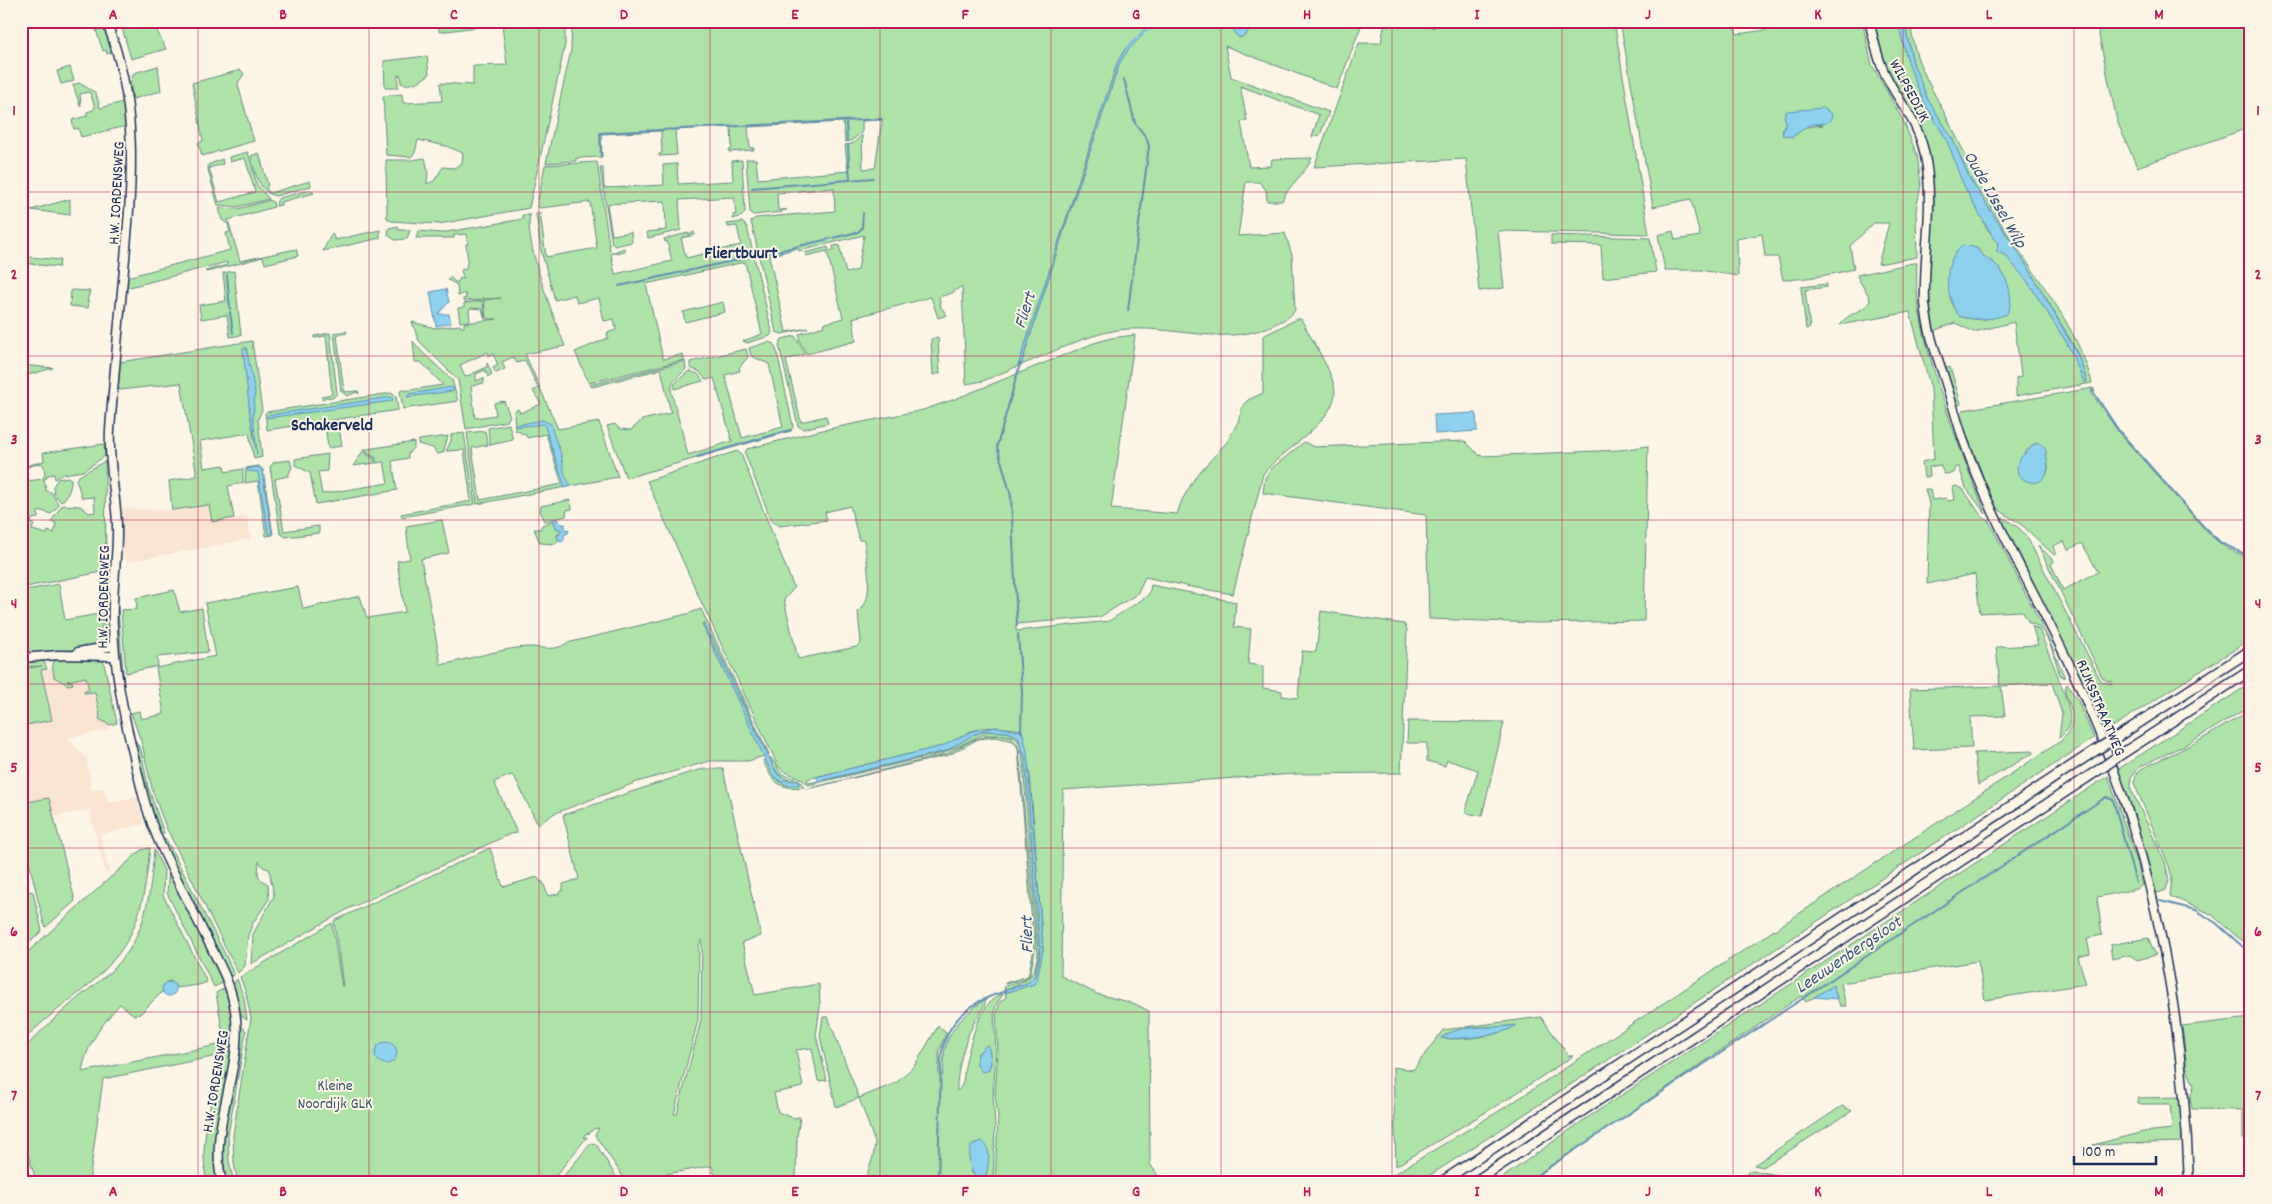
<svg xmlns="http://www.w3.org/2000/svg" width="2272" height="1204" font-family="Dekko,sans-serif">
<style>
.built{fill:#f9e4d2}
.green{fill:#ade3a6;stroke:#648982;fill-rule:evenodd}
.water{fill:#8ed1ef;stroke:#6090b5}
.lines{fill:none;stroke-linecap:round;stroke-linejoin:round}
.stream{stroke:#6090b5;stroke-width:2}
.major-casing{stroke:#1b2f5e;stroke-width:11}
.highway-casing{stroke:#1b2f5e;stroke-width:12}
.major{stroke:#fcf5e5;stroke-width:8}
.highway{stroke:#fcf5e5;stroke-width:9}
.highway-bridge-casing{stroke:#1b2f5e;stroke-width:12;stroke-linecap:butt}
.highway-bridge{stroke:#fcf5e5;stroke-width:9}
.grid{fill:none;stroke:#c2185b;stroke-width:1;stroke-opacity:0.55}
.labels{text-anchor:middle;stroke-width:4;stroke-linejoin:round;paint-order:stroke}
.street-label{font-size:16px;fill:#1b2f5e;stroke:#fcf5e5}
.park-label{font-size:16px;fill:#38536c;stroke:#fcf5e5}
.water-label{font-size:18px;font-style:italic;fill:#385882;stroke:#fcf5e5}
.neighbourhood-label{font-size:18px;font-weight:bold;fill:#1b2f5e;stroke:#fcf5e5}
.neatline{fill:none;stroke:#c2185b;stroke-width:2}
.grid-label{font-size:16px;text-anchor:middle;font-weight:bold;fill:#c2185b}
</style>
<rect width="100%" height="100%" fill="#fcf5e5"/>
<filter id="ink" filterUnits="userSpaceOnUse"><feTurbulence type="fractalNoise" baseFrequency=".02" numOctaves="2"/><feDisplacementMap in="SourceGraphic" scale="10" xChannelSelector="R" yChannelSelector="G"/><feConvolveMatrix kernelMatrix="1 2 1 2 8 2 1 2 1" color-interpolation-filters="sRGB"/></filter>
<g filter="url(#ink)">
<path class="built" d="M209,505L213,522L247,516L251,539L126,562L121,538L120,508L172,510Z
M73,667H95L110,725L109,730L68,738L86,758L92,790L103,788L108,803L137,797L144,824L100,835L109,871L106,874L89,810L54,817L49,798L21,803V726L52,720L41,670Z"/>
<path class="green" d="M120,21H152L166,49L131,59Z
M438,21H485V26L439,32Z
M532,21H565V45L529,208L439,224L391,221L387,218L386,160H412L425,158L428,171L427,184L434,181L443,167L454,168L462,163L463,153L446,146L418,140L415,153L411,157L386,155L383,96L402,94L403,103L442,101L440,83L473,85V66L507,65L502,25Z
M572,21H1153L1126,48L1118,61L1018,366L983,381L966,384L962,286L952,293L939,297L941,307L947,315L938,318L931,297L853,318L856,341L807,354L800,342L799,334L824,326L823,324L843,318L827,251L806,256L805,253L828,247L829,251L834,250L833,246L839,245L846,273L858,270L864,235L799,251L798,248L769,256L786,332L808,328L782,334L776,332L751,221L756,218L835,211L834,188L777,193L778,210H787H782V212L753,215L750,212L746,159H756L758,179L848,171L845,145L852,144L862,135L863,169L875,168L882,120L862,121V132L851,141L845,142L843,122L748,127L750,148H754V150L729,152V150L732,149L731,127L675,130L677,155L659,156V154L662,153L661,131L601,134L602,157L576,158V161L546,163L571,50Z
M1157,21H1233L1234,33L1241,38L1253,21H1363L1337,89L1225,46L1231,77L1329,112L1320,135L1312,137L1319,115L1240,86L1247,120L1241,122L1249,167L1271,166L1272,159L1312,158C1305,175 1288,185 1282,201H1267L1266,190L1259,182H1246L1238,236L1285,233L1292,255L1295,310C1291,317 1284,320 1277,323C1228,350 1171,323 1118,330C1085,335 1052,353 1021,365L1069,214L1120,62L1128,50Z
M1385,21H1427L1429,26L1434,28L1433,21H1614L1649,234L1498,231L1504,288L1479,291L1466,159L1314,167L1359,43H1381Z
M1620,21H1733L1737,34L1766,30V21H1862L1872,65L1903,120L1917,155L1921,185L1916,210L1917,257L1878,264L1889,223H1874L1850,246L1854,269C1829,275 1807,279 1783,280L1778,257H1765L1762,234L1737,239L1738,276L1700,270H1665L1658,235L1673,231L1675,240L1700,236L1691,199L1653,207ZM1786,121L1823,125L1806,127L1792,137L1782,132Z
M1873,21H1898L1906,55L1926,104L1948,142L1964,185L1983,217L1984,224L1998,243L1997,252L2005,254L2028,282L2067,343L2087,381L2078,355L2071,341L2029,269L1970,179L1952,138L1928,100L1913,63L1904,21H1910C1912,35 1914,49 1919,62C1929,86 1942,107 1953,130C1970,163 1984,197 2004,228C2035,276 2078,327 2092,383L2016,396V378L2021,377V374L2014,322L1974,332L1955,323L1933,331L1928,287L1932,175L1920,126L1886,68ZM1977,248C1982,257 1987,258 1995,264C2008,275 2010,293 2009,309C1996,321 1976,321 1959,316L1948,277L1955,255Z
M2096,21H2251V127L2137,167L2117,121Z
M104,28L112,52L107,54L106,50L103,51L96,30Z
M427,56L429,75C420,81 412,87 401,83V76L398,75V88H385L384,61Z
M158,66L161,91L133,99L130,83L134,73Z
M70,67L74,81L61,84L57,71Z
M241,70L244,74L239,81L238,85L254,141L202,156L198,143L203,141L192,83Z
M79,83L96,93L100,108L123,102L126,126L81,137L78,128L74,129L72,120L87,116V112L93,110L95,107L90,93L88,92L80,94L81,106H80L73,85Z
M248,152L257,185L269,199L237,207L218,205L208,170V165L222,159L223,164L209,168L219,202L255,192L245,158L230,162L229,157Z
M259,153L268,185L266,188L270,193L310,181L311,186L276,196C258,193 255,171 251,156Z
M742,160L745,212L742,216L733,219V215L736,214L734,197L679,200L681,230L648,238L647,232L666,230L665,201L607,204L612,235L631,232L632,242L615,246L612,244L600,168H603L604,188L664,185L663,165L677,164L678,184L733,181L732,161Z
M597,162L610,251L614,252L624,248L625,251L611,254L615,274L672,261L667,241L665,242L664,239L688,233L689,235L694,232L695,235L681,238L686,258L741,245L737,226L728,227L727,224L742,222L747,227L772,332L770,336L747,343L743,341L762,334L745,262L646,284L663,359L683,354L684,360L589,383L575,352L608,338L607,333L616,330L614,319L604,321L599,298L577,303L575,295L555,300L541,251L536,214L540,212L546,257L597,248L590,202L540,208L537,206L545,165Z
M310,190L314,193L281,202V205L276,206L277,201L279,198Z
M70,199V215L31,210Z
M270,200L273,202L274,207L228,220L240,261L296,249L298,256L265,264L263,257L207,272L205,271L227,265V262L126,288L127,277L230,250L226,233L230,232L228,224L222,220L219,208L238,209Z
M522,215H530C523,239 555,321 565,346L525,354L558,429L599,422L618,477L477,504L467,433L485,431L488,445L472,448L480,500L562,484L546,434L527,438L526,435L515,430L514,411L518,409L520,413L541,404L533,391L538,388L525,360L517,363L513,357L502,362L505,369L496,373L493,368L498,365L493,354L489,356L488,352L460,365L465,377L487,367V363L492,374L487,377L488,376L485,370L476,374V381L484,378V383L471,386L475,418L496,415L494,403L504,401L510,416L507,421L466,429L458,380L419,341L412,322L435,328L460,325L461,327H464V323L497,319H486L484,300L501,298L484,299L483,297V300L463,301V299L466,298L465,293L458,296L457,285L448,280L450,277L455,282H458L460,278L464,279L461,271L462,269L465,270C469,260 467,255 466,244H468L467,234L454,235V238H416L419,231L441,233L523,219Z
M398,226V230H410L407,239L395,240L388,235L389,228Z
M380,230V238L323,251L332,233L335,240Z
M1551,235L1650,238L1656,272L1603,278L1601,245L1551,244Z
M30,257L60,260L59,267L30,264L27,260Z
M1913,263H1917C1914,305 1926,344 1938,384C1952,428 1968,471 1986,514L1966,488L1959,467H1956L1954,473L1944,474L1940,465L1929,467L1930,476L1924,478L1922,462L1934,459L1931,389L1910,312L1840,325C1846,313 1863,313 1870,301C1870,294 1860,285 1857,275Z
M234,271L241,335L230,337L227,315L201,319L199,305L226,301L223,273Z
M1827,284V287L1805,290L1810,328L1806,329L1801,287Z
M71,290L90,291L87,301L89,302L88,308L70,306Z
M483,301L485,319L482,309L471,308L469,310L470,321L460,322L458,308L464,307V303Z
M723,302L725,312L685,322L683,312Z
M1297,319H1301C1310,337 1329,366 1334,385C1343,419 1281,450 1263,474L1233,594L1191,587L1145,577L1137,594L1100,617L1016,624V631L1109,621L1143,599L1149,594L1151,585L1236,602L1234,627L1251,629L1248,664L1263,666V688L1282,691V696L1298,698L1302,651L1316,652L1321,611L1404,624L1407,629L1401,773L1295,774L1063,790L1061,976L1097,994L1133,1003L1149,1011L1150,1164L1163,1183H995L998,1118L995,1094L998,1051L996,1015L1000,1002L1006,997L1005,993L1034,984L1037,979L1043,950L1030,775L1022,730L998,727L981,728L969,732L947,745L807,779L808,783L819,781L946,751L973,735L985,731L1008,732L1018,737L1025,757L1040,953L1033,981L1004,990L1005,986C1030,980 1033,980 1038,953L1022,751L1019,742L1014,737L1007,735H982L944,753L808,785C800,775 787,776 778,766L699,597L647,481L737,451L741,454L794,588L784,600L798,659L856,647L861,643L858,612C876,600 866,559 864,540H859L850,506L825,512L827,520L780,526L772,522L747,459L745,453L747,449L818,431L923,410L955,399L1094,343L1111,338L1135,335L1111,509L1177,514L1182,500L1196,476L1227,442L1238,422L1243,405L1248,400L1263,393V336Z
M346,331L347,333L337,335L344,392L358,391L359,394L357,392L347,396L341,391L334,333Z
M330,333L337,393L333,398L326,397L322,400V396L332,394L326,336L314,338V336Z
M795,336L805,354L786,360L801,422L826,416L828,423L803,429L798,426L779,345L782,339Z
M938,337L940,373L933,375L931,339Z
M252,341L262,410L258,419L262,457L254,459L249,433L200,441L204,468L224,465L225,472L243,469V483L228,486L234,518L212,522L209,505L172,510L169,481L197,476L181,383L120,390L118,389L120,362Z
M413,341L421,351L452,380L458,401L403,409L400,391L404,389V391L443,385L421,362H415Z
M768,342L774,344L777,352L793,426L791,431L626,478L607,426L615,424L620,429L631,430L642,420L671,413L661,369L592,387L590,385L685,361L686,369L673,382L671,390L688,455L732,441L714,378L706,380L700,372L690,368V362L746,349L748,357L739,368L740,371L725,375L742,438L783,427L769,364L751,356L749,348Z
M21,365L53,368L21,377Z
M1950,367L1961,403L1960,405L1956,403L1945,369Z
M689,371L698,374L703,381L674,389L675,383Z
M2093,388L2095,391L2091,392L2120,434L2210,535L2226,548L2251,559V639L2103,733L2001,519L2004,518L2019,528L2027,537L2100,679L2103,682L2112,684V681H2107L2102,677L2038,545L2053,560L2054,562L2051,564L2063,590L2098,572L2082,543L2068,550L2064,541L2053,546L2056,554L2054,555L2023,526L1995,507L1959,415L1963,410ZM2038,443C2045,454 2053,467 2044,478L2024,453L2034,444Z
M391,393L396,396L398,410L267,430L265,413L267,412Z
M338,421L342,446L328,448L325,423Z
M509,424L513,440L490,445L488,428Z
M464,433L475,504L402,517L401,514L471,501L464,450L446,451L451,441V435Z
M448,436L443,453L437,454L433,448L418,444L419,440Z
M1465,441L1479,455L1483,456L1620,450L1648,446L1644,621L1537,623L1429,619L1426,515L1263,493L1265,478L1271,469L1304,442L1314,447Z
M414,442V447L408,454V458L392,461L397,490L316,504L310,473L295,465V459L328,454L327,471L318,472L322,494L388,483L384,462L376,463V458L367,453V449Z
M104,444L105,456L83,471L63,474L55,479L54,474L47,475V478L44,479L46,491L51,492L59,505L51,514L42,511L38,512V518L32,519L31,523L34,524L32,530L47,534L48,531L54,533L56,523L51,522L62,505L80,506L89,513L95,512L94,497L82,498L76,479L79,476L105,461L106,571L21,588V482L42,479L45,475L44,466L41,463L21,469V467L44,461L43,453Z
M365,448L366,454L375,459V463L353,466Z
M290,460L292,467L288,476L275,479L284,531L319,526V533L286,537L280,533L270,467L274,462Z
M259,466L263,470L273,535L266,536L258,481L245,483L246,468Z
M67,477L71,479C72,487 67,498 61,502L54,494L53,486L58,479Z
M1956,486L1963,489L1982,517L1989,521L2049,640L2065,678L2060,675C2054,659 2049,626 2029,623L2022,611L1980,613L1975,574L1927,584L1929,504L1925,489H1930L1932,500L1946,498L1947,501L1955,500L1953,487Z
M570,500L572,509L567,510L566,516L545,521L540,511L541,506Z
M442,520L449,553L421,559L441,665C466,660 506,647 529,647C543,647 555,652 567,643L687,614L701,609L769,754L768,755L705,623L702,624L764,756L748,761H710L637,782L553,814L538,825L515,778L511,775L494,782L517,833L510,834L348,909L251,964L253,934L274,896L269,869L263,867L259,861L258,874L260,879L268,884L269,899L253,923L248,935L245,966L238,973L166,827L153,793L142,744L131,713L139,711L141,719L164,714L156,668L216,656L205,603L298,587L303,609L360,596L367,618L405,612L397,561L410,559L406,526Z
M554,520L556,528L562,530L557,535L559,541L555,544L540,543L534,529H540L542,525Z
M109,578V635L104,643L103,635Z
M59,584L65,620L104,613L101,632L102,644L82,650L21,656V591Z
M116,584L124,684L122,685L115,611Z
M174,590L180,612L202,608L208,652L157,657L158,666L126,673L121,610L137,609L136,598Z
M2032,626L2039,630L2041,634C2048,653 2070,701 2070,718C2070,727 2065,733 2059,738L2062,714L2052,683L2001,686L2005,716L1970,717L1972,748L1914,750L1910,689L2000,686L1996,647L2038,645Z
M60,658L103,659L117,723L110,725L99,719L100,716L95,692L84,693V691L89,690L86,677L67,681H72L73,684L68,685L54,677L52,663Z
M38,660L44,662L47,669L41,670L52,720L21,726V669L42,666L21,667V661Z
M2251,683V706L2189,743L2141,766L2131,777V789L2165,862L2169,879L2166,890L2158,893L2153,889L2117,770Z
M2067,684L2078,701L2094,738L1593,1070L1418,1183H1379L1509,1105L2061,741C2088,713 2058,700 2067,684Z
M2251,710V946L2242,941L2211,914L2170,896L2172,878L2169,866L2134,783L2136,775L2141,769L2197,742Z
M1408,721L1504,722L1482,816L1465,813L1478,770L1447,760L1445,766L1427,761V743H1407Z
M988,736C1001,735 1014,734 1019,748L1036,945L1030,975L1026,979L1005,984V983L1028,976L1034,949L1018,748L1013,741L996,737L978,739L949,755L807,789L947,754L972,740Z
M135,740L141,750L148,787L164,833L159,835L143,781Z
M2033,751V753L1978,785L1974,753Z
M770,757C783,771 775,774 799,780L804,787C779,790 772,782 763,760H765C771,771 774,780 786,785L796,782C781,780 774,771 770,757Z
M704,769H723L761,936L742,942L755,995L819,984L820,1007L816,1035L827,1080L818,1081L812,1048L796,1050L803,1087L774,1093L778,1112L793,1118L800,1117L797,1137L796,1183H717L712,1166L626,1181L595,1135L599,1128L593,1129L590,1133L585,1134L583,1137H587L550,1183H238L234,1163L233,1135L251,1018L246,993L240,977L332,923L342,987L343,986L334,921L490,848L503,887L537,877L541,882H543L548,896L558,894L563,890V884L579,879L563,815L691,772ZM702,940L701,1020L677,1114H674L698,1020L699,945Z
M2108,776L2138,865L2142,885L2137,889L2097,897L2102,935L2087,938L2090,954L2078,957L2086,984L1985,1000L1978,961L1841,983L1846,1006H1840L1833,986L1806,1002L1801,996L1527,1183H1495L1581,1122Z
M49,798L75,901L46,927L44,924L28,858L21,860V803Z
M166,839L226,956L234,975L229,976L161,842Z
M150,848C146,884 142,923 119,953C93,989 50,1010 21,1043V958L141,850Z
M154,850L164,870L163,895L207,982L199,985L176,988L171,981L166,982L162,992L140,1014L134,1015L120,1004C102,1024 86,1045 82,1072L218,1045L217,1056L103,1079L89,1183H37L21,1134V1053C38,1032 59,1015 79,997C97,983 117,969 129,950C148,920 151,885 154,850Z
M169,869L221,975L224,982L214,987L167,893Z
M30,891L33,892L42,931L21,950V893Z
M2148,938L2156,955L2137,960L2130,955L2112,959L2110,945Z
M237,979L244,998L247,1020L240,1015L233,985Z
M225,988L232,1016L231,1047H223L222,1028L216,993Z
M1003,994L996,1005L994,1015L996,1050L993,1096L995,1124L993,1183H864L873,1157L875,1143L859,1098L836,1107L820,1036L823,1017H828L859,1098L896,1083L915,1065L938,1026L946,1033L939,1051V1076L942,1077C944,1070 943,1062 944,1054C947,1029 967,1012 986,999C985,1008 976,1018 972,1027C964,1041 956,1076 957,1091C965,1085 963,1076 965,1066C970,1045 979,1000 1003,994ZM987,1045L991,1063L988,1071L977,1065L978,1053ZM982,1141L988,1157L985,1179L972,1173C970,1163 970,1154 973,1144Z
M1541,1017L1568,1055L1573,1056L1506,1100L1396,1166L1393,1067L1413,1070L1443,1030ZM1514,1025C1506,1036 1455,1041 1442,1038C1462,1022 1491,1030 1514,1025Z
M2251,1018V1139H2243V1110L2192,1109L2190,1098L2194,1085L2187,1070L2182,1026Z
M241,1025L246,1031L228,1135L229,1161L234,1183H227C218,1149 227,1117 233,1083C237,1064 239,1045 241,1025Z
M231,1051L215,1145L214,1158L218,1183H207C197,1141 215,1093 222,1052Z
M2180,1097L2182,1142L2093,1145L2143,1132L2172,1129L2170,1104H2138V1098Z
M1842,1106L1852,1111L1763,1167L1754,1165Z
M591,1143L596,1144L620,1183H558Z
M21,1150L32,1183H21Z
M1752,1170L1816,1183H1742L1748,1172Z"/>
<path class="water" d="M1153,21H1157L1128,50L1120,62L1069,214L1021,365L1018,366L1118,61L1126,48Z
M1233,21H1253L1246,35L1239,38L1234,32Z
M1898,21H1904L1913,63L1928,100L1952,138L1970,179L2029,269L2078,355L2087,382H2084L2067,343L2028,282L2005,255L1997,252L1998,243C1984,223 1969,198 1959,174C1955,163 1952,152 1947,141C1941,129 1932,117 1926,105C1912,78 1904,51 1898,21Z
M1823,108L1832,114L1831,119L1827,123L1809,125L1792,137L1782,135L1786,122L1784,116L1787,111Z
M1964,245L1977,248C1982,258 1990,258 1997,266C2008,277 2015,299 2007,314C1992,320 1974,321 1959,316C1945,297 1941,260 1964,245Z
M446,289L449,302L438,314H449L451,323L436,326L430,292Z
M246,347L255,392L253,416L257,454L250,415L243,349Z
M452,387L454,389L453,391L407,397L409,394Z
M391,397L393,399L392,401L267,418L268,415Z
M1476,413L1477,431L1435,434L1434,415Z
M543,420L551,424C553,437 558,443 561,455C564,466 563,478 572,486L563,488L564,484L544,424L515,427L516,425Z
M2039,443C2048,448 2045,452 2047,460C2052,482 2031,490 2018,474C2015,461 2021,457 2029,450C2033,446 2033,444 2039,443Z
M258,467L262,470L272,533L271,535L268,533L258,472L247,471V469Z
M557,519L561,524H565V529L569,530L568,533L564,535V540L562,542L559,541L557,536L563,531L556,528L554,521Z
M703,623L776,772L784,780L799,781V785H786L773,776L702,624Z
M998,727L1018,731L1022,730L1027,751L1043,950L1037,979L1034,984L1005,993L1004,990C1033,982 1035,984 1040,953L1025,757L1018,737L1008,732L985,731L973,735L946,751L819,781L816,777L942,746L972,731Z
M162 989a7 7 0 1 1 14 0a7 7 0 1 1-14 0Z
M1833,985L1837,999L1814,997L1831,987Z
M1516,1025C1504,1036 1458,1040 1441,1038C1462,1022 1491,1030 1516,1025Z
M375 1053a11 11 0 1 1 22 0a11 11 0 1 1-22 0Z
M987,1045H989L991,1063L988,1071L982,1072C973,1062 977,1052 987,1045Z
M982,1141C993,1149 988,1167 985,1179L983,1181C969,1178 966,1154 973,1144Z"/>
<g class="lines">
<path class="stream" d="M1124,79L1135,123L1146,137L1149,146L1128,310
M846,121L847,141
M848,145L850,179
M601,156L600,133L882,119
M752,188L873,178
M761,255L858,232L862,228L863,213
M227,275L230,309
M619,286L751,257
M230,312L233,333
M2092,390L2119,431L2203,526L2221,543L2251,557
M697,457L790,430
M1017,626L1011,496L997,446L1020,364
M1018,634L1022,693L1021,732
M2160,901L2196,910L2216,923L2251,954
M938,1183L941,1059C944,1022 972,1000 1006,991
M1525,1183L2106,797L2113,800L2136,883"/>
<g class="major-casing">
<path id="major" d="M106,21C140,104 132,183 124,269C119,322 114,376 110,430C108,462 116,494 117,525C118,559 111,593 113,627C115,671 123,714 134,757C141,788 148,819 162,848C176,879 192,909 207,939C218,961 230,982 234,1005C247,1066 207,1123 222,1183
M1869,21C1874,39 1877,58 1885,74C1899,103 1919,122 1925,156C1935,205 1923,254 1925,303C1927,328 1935,351 1943,374C1950,396 1956,417 1963,439C1994,528 2045,608 2083,694C2154,854 2183,1009 2189,1183
M78,652L114,646
M21,658L59,655L114,656"/>
</g>
<g class="highway-casing">
<path id="highway" d="M2111,741L2251,650
M2117,757L2251,670
M1440,1183L2096,750
M1473,1183L2103,767"/>
</g>
<use href="#major" class="major"/>
<use href="#highway" class="highway"/>
<g class="highway-bridge-casing">
<path id="highway-bridge" d="M2096,750L2111,741
M2103,767L2117,757"/>
</g>
<use href="#highway-bridge" class="highway-bridge"/>
</g>
</g>
<path class="grid" d="M198,21V1183M369,21V1183M539,21V1183M710,21V1183M880,21V1183M1051,21V1183M1221,21V1183M1392,21V1183M1562,21V1183M1733,21V1183M1903,21V1183M2074,21V1183M21,192H2251M21,356H2251M21,520H2251M21,684H2251M21,848H2251M21,1012H2251"/>
<g class="labels">
<g class="street-label">
<text transform="translate(1911 90) rotate(62)" y="6">WILPSEDIJK</text>
<text transform="translate(115 193) rotate(-87)" y="6">H.W. IORDENSWEG</text>
<text transform="translate(102 597) rotate(-89)" y="6">H.W. IORDENSWEG</text>
<text transform="translate(2102 707) rotate(67)" y="6">RIJKSSTRAATWEG</text>
<text transform="translate(214 1081) rotate(-81)" y="6">H.W. IORDENSWEG</text>
</g>
<g class="park-label">
<text x="335" y="1090">Kleine<tspan x="335" dy="18">Noordijk GLK</tspan></text>
</g>
<g class="water-label">
<text transform="translate(1996 199) rotate(60)" y="6">Oude IJssel Wilp</text>
<text transform="translate(1024 310) rotate(-72)" y="6">Fliert</text>
<text transform="translate(1026 935) rotate(-91)" y="6">Fliert</text>
<text transform="translate(1848 954) rotate(-34)" y="6">Leeuwenbergsloot</text>
</g>
<g class="neighbourhood-label">
<text x="741" y="258">Fliertbuurt</text>
<text x="332" y="430">Schakerveld</text>
</g>
</g>
<rect width="2272" height="1204" fill="none" stroke="#fcf5e5" stroke-width="55"/>
<path d="M2074 1156v8h82v-8" fill="none" stroke="#1b2f5e" stroke-width="2.5"/>
<text x="2082" y="1156" font-size="15" fill="#1b2f5e" stroke="#fcf5e5" stroke-width="4" paint-order="stroke">100 m</text>
<rect x="28" y="28" width="2216" height="1148" class="neatline"/>
<g class="grid-label">
<text x="113" y="19">A</text>
<text x="283" y="19">B</text>
<text x="454" y="19">C</text>
<text x="624" y="19">D</text>
<text x="795" y="19">E</text>
<text x="965" y="19">F</text>
<text x="1136" y="19">G</text>
<text x="1307" y="19">H</text>
<text x="1477" y="19">I</text>
<text x="1648" y="19">J</text>
<text x="1818" y="19">K</text>
<text x="1989" y="19">L</text>
<text x="2159" y="19">M</text>
<text x="14" y="115">1</text>
<text x="2258" y="115">1</text>
<text x="14" y="279">2</text>
<text x="2258" y="279">2</text>
<text x="14" y="444">3</text>
<text x="2258" y="444">3</text>
<text x="14" y="608">4</text>
<text x="2258" y="608">4</text>
<text x="14" y="772">5</text>
<text x="2258" y="772">5</text>
<text x="14" y="936">6</text>
<text x="2258" y="936">6</text>
<text x="14" y="1100">7</text>
<text x="2258" y="1100">7</text>
<text x="113" y="1196">A</text>
<text x="283" y="1196">B</text>
<text x="454" y="1196">C</text>
<text x="624" y="1196">D</text>
<text x="795" y="1196">E</text>
<text x="965" y="1196">F</text>
<text x="1136" y="1196">G</text>
<text x="1307" y="1196">H</text>
<text x="1477" y="1196">I</text>
<text x="1648" y="1196">J</text>
<text x="1818" y="1196">K</text>
<text x="1989" y="1196">L</text>
<text x="2159" y="1196">M</text>
</g>
</svg>
